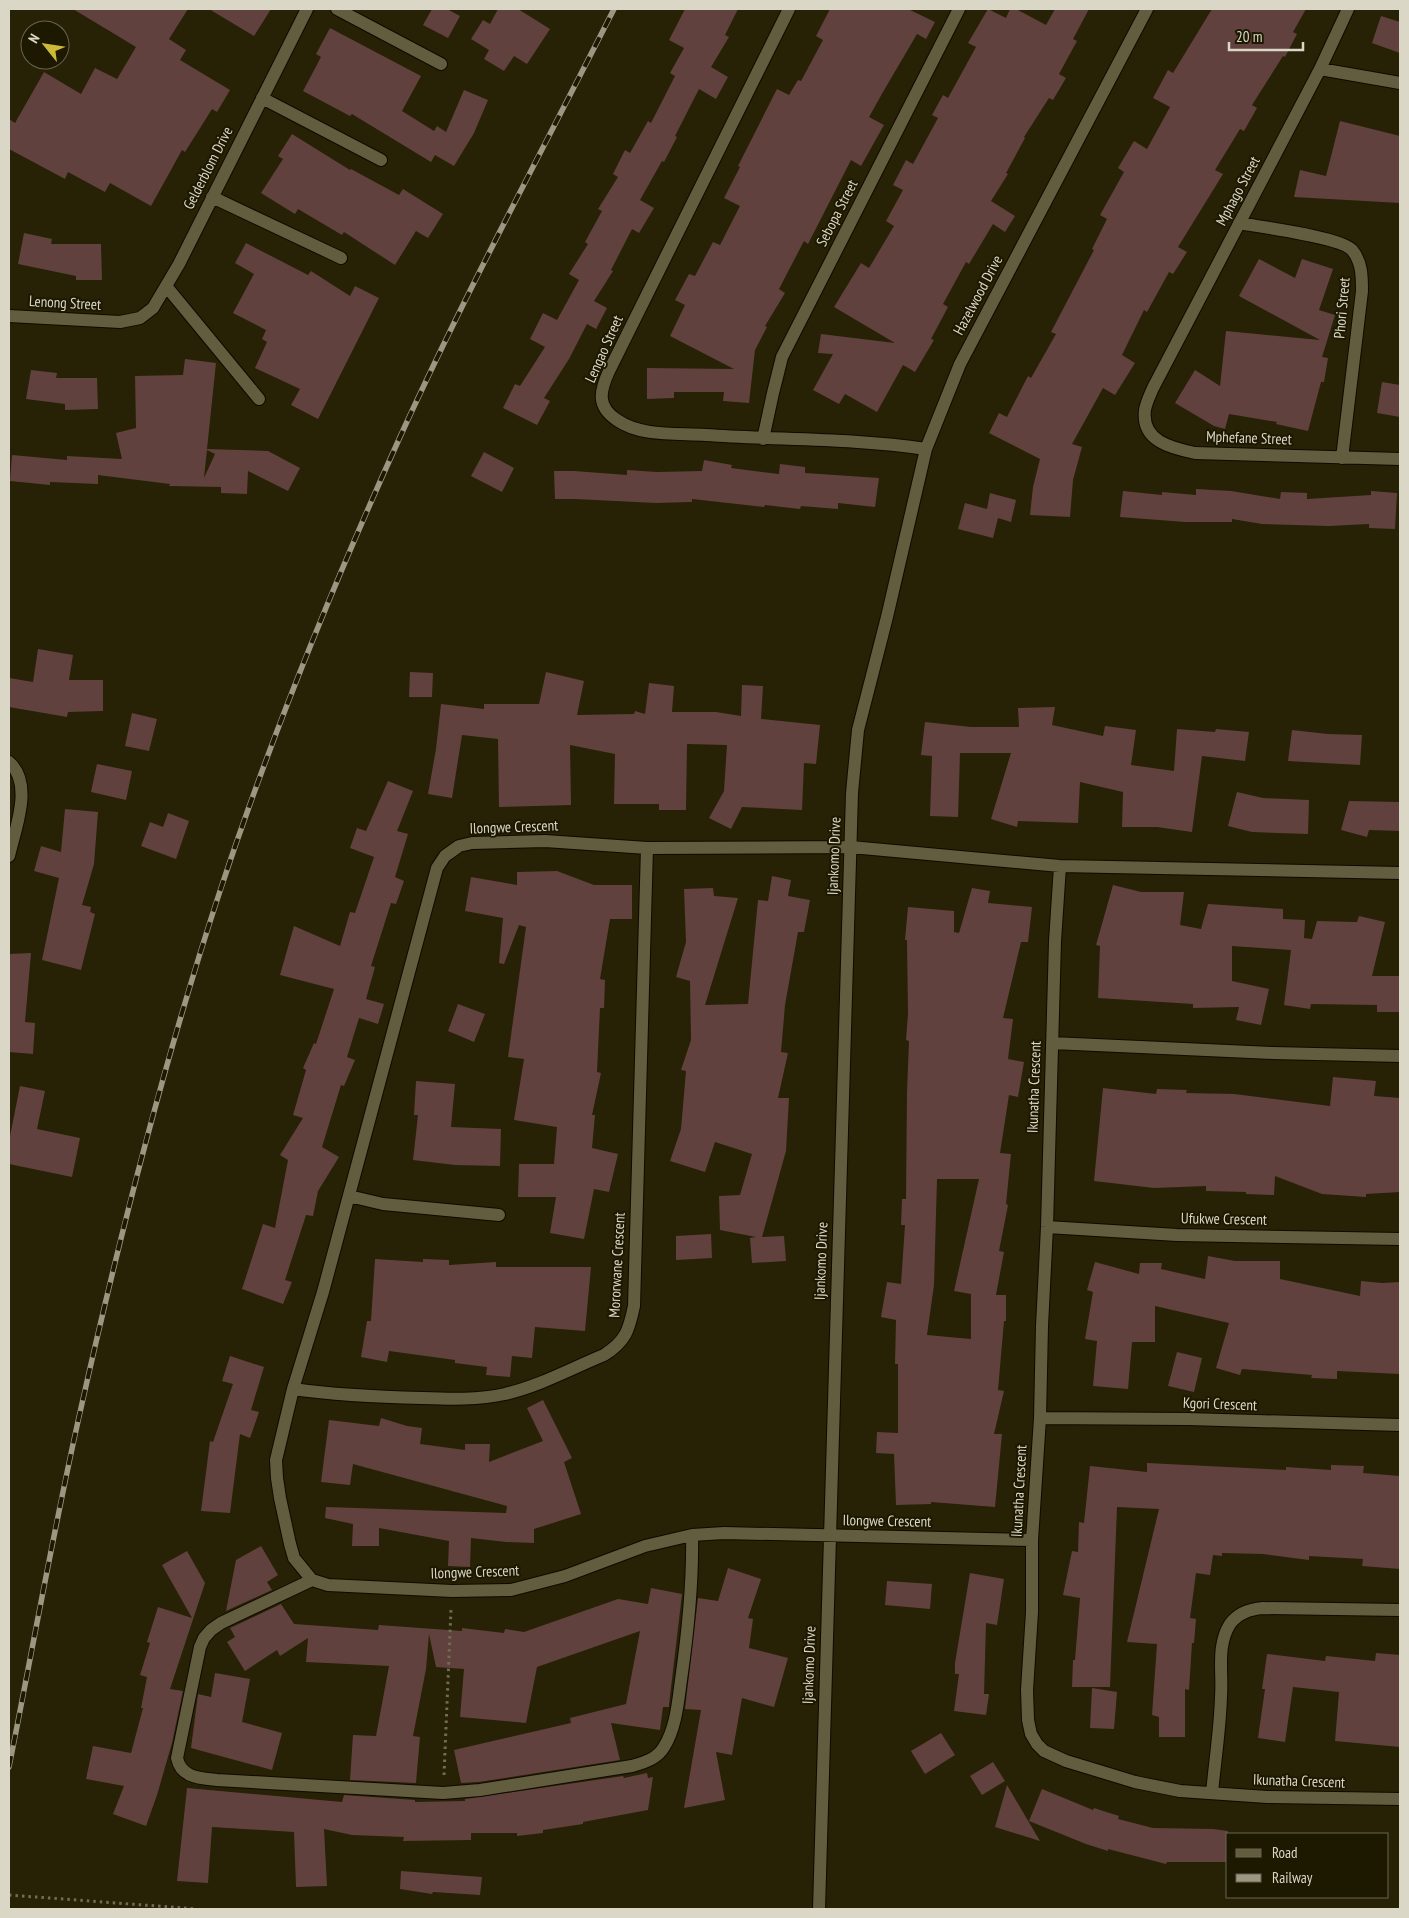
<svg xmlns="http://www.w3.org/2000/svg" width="1409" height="1918" font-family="'PT Sans Narrow',sans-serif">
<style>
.building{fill:#61413d;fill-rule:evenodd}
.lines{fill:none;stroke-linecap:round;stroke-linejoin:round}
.street-casing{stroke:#100a00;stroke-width:14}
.path{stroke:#716c55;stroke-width:3;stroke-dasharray:2.5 4;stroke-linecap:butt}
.street{stroke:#625d3f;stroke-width:12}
.rail-casing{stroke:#9b9783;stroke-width:5.5}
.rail{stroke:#1d1800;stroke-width:4;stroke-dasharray:11;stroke-linecap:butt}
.labels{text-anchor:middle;stroke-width:4;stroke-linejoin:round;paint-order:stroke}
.street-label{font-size:15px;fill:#dad7c7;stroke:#1d1800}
</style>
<rect width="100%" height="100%" fill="#272105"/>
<path class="building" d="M73,9H188L169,39L186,50L180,60L230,90L217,112L212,109L185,152L182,150L151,206L110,183L105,192L68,172L65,179L9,149V119L15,123L44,72L81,94L95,68L117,79L136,47Z
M209,9H271L254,36Z
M432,9H447L460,16L448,38L423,25Z
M498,9H518L550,29L527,64L514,56L504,71L484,59L489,50L471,39L483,20L490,24Z
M685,9H738L725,35L729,37L711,67L728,77L716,99L699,89L675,136L677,137L664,162L662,161L640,200L654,208L639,233L632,229L611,270L613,271L594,301L607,308L596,329L587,324L569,359L544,398L550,401L537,425L503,408L515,384L520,386L545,347L530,339L543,313L557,320L579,280L569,274L588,244L585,242L602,211L598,209L618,177L613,174L625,150L630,153L648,121L651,123L675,76L670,73L684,48L669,40Z
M830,9H908L935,22L926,39L917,34L883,92L869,117L884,125L861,166L851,160L808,244L804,241L779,289L785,293L765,326L767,327L755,350L749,403L723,401L724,392H674V398L647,399V368L734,369L670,336L685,305L675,300L689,274L695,276L713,242L720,245L740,206L724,198L740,167L738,166L777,89L789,95L798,80L801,81L823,40L816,36Z
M988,9L1006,18L1010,9H1016L1046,25L1055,9H1089L1073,39L1077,41L1059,74L1066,78L1053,100L1049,98L1024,137L1025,138L1006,173L1008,174L991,201L1015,216L1005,232L993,224L969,264L966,262L943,304L948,307L931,339L934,340L915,372L903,365L877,412L845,394L839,404L813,390L833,354L818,353L821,334L895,343L834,307L861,263L869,268L894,226L886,221L903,190L893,185L906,160L913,164L938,118L932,115L943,95L948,98L976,47L968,43Z
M1212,9H1306L1293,32L1297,34L1285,57L1283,56L1252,105L1257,108L1244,131L1240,129L1215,170L1223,174L1178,247L1187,252L1173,274L1169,272L1147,312L1144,310L1122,355L1135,363L1115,395L1103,388L1072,444L1082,447L1073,480L1070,517L1030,515L1033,487L1040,459L989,433L999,413L1007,417L1028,376L1031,378L1056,334L1051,332L1094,250L1092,249L1107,219L1100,215L1124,172L1118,168L1134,141L1147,149L1170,107L1153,98L1168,70L1173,73Z
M1381,16L1400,22V53L1372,43Z
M330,28L421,76L402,111L434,131L437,126L446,132L464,90L488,100L474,133L454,166L435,155L431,162L352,114L350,116L303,91L321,57L316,54Z
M1340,121L1400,136V203L1294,197L1300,170L1326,176Z
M292,134L350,170L351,169L399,195L403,189L443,214L428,238L416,231L395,265L344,232L342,235L298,209L295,214L261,193L283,159L278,156Z
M24,233L52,239L51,244H101L102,280H76V276L18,264Z
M246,243L308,275L311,271L350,296L355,286L379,298L318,419L291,405L300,389L255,368L267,342L262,339L266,330L233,313L254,274L235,263Z
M1259,259L1295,278L1302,259L1333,269L1319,310L1335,315L1322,357L1328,358L1324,382H1321L1308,431L1276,424L1277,422L1229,414L1225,429L1214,426L1175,403L1195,370L1220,386L1226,331L1320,340L1239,296Z
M185,359L216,363L207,449L268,451L300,468L288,491L248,471L247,494L221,493V487L169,486L170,484L98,475V484L50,482V485L10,481L12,455L67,460V456L122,459L116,433L136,428L135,376L183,375ZM207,450L215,454L204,478L206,459Z
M31,370L57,373L56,378H97L98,409L65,410V404L26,399Z
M1382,382L1400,385V417L1377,413Z
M484,452L514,468L502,492L471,476Z
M704,460L732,465L731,468L779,474L780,464L805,467V473L879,478L875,507L838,503V509L801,506L800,509L765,505L764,507L692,499V502L656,503L575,499H555L554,471H574L627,475V470L657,472L702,471Z
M1196,489L1231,491L1280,499L1281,492L1307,493V499L1371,495V491L1397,493L1395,529L1369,528V524L1329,526L1262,524L1232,519V522H1185L1120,517L1123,491L1162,495V492L1196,495Z
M990,493L1016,500L1011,522L998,518L993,538L958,529L965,503L987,509Z
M38,649L73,655L69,680H103V711L68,712L67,717L9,707V678L33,682Z
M410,672L433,673L432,697H409Z
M546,672L584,681L577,715L634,714L635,711L645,714L649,683L674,686L672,712H716L741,716L742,685L763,686L761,719L820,725L816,764L804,763L802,810L742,807L731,829L709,818L724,791L727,745L687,744L686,810H659V804H614L615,754L570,745L571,805L499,807L498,739L462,735L452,798L428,794L436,749L441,704L484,709V704H539Z
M1055,707L1052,725L1103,736L1105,726L1136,730L1131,765L1174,771L1177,729L1215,732L1216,729L1249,732L1245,761L1202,756L1192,832L1157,827H1122L1123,792L1080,782L1078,823L1018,821L1017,827L991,819L1011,753H960L958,817L930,816L932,756L921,755L925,722L971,727H1019L1018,708Z
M132,713L157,719L149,751L125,746Z
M1292,730L1328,734L1362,735L1360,765L1288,761Z
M97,764L132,771L126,800L91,792Z
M388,781L413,791L397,831L408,834L395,877L404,881L396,904L391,903L371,966L375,967L366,999L384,1004L378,1024L359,1018L347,1057L355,1060L344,1086L341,1085L322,1147L339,1157L318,1191L313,1216L306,1215L285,1280L292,1282L283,1304L242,1289L263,1224L275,1228L288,1160L280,1155L303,1118L293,1115L306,1070L303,1068L314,1043L316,1044L334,989L280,975L294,926L340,946L350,912L355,913L374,857L350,848L357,828L366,831Z
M1237,792L1263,798L1309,800L1308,834L1252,832L1228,826Z
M1349,801L1400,802V831L1369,830L1367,837L1341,830Z
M65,809L98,812L94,864L82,905L91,907L90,912L95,914L81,970L42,960L59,878L34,871L41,846L61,852Z
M168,813L189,821L176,859L141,846L150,822L163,827Z
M557,871L594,885H632V919H610L600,979L605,980L604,1008H600L597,1072L601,1073L592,1115H595L592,1148L618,1154L609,1192L594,1189L584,1239L550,1233L556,1197H518L519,1164H554L557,1127L514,1120L524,1059L508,1057L526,927L519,925L504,964L499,963L503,918L465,911L471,877L517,885V872Z
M772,876L791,880L788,896L810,900L804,932H798L785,1005L781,1052L788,1053L778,1098H789L786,1151L762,1237L784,1236L786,1261L752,1263L750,1238L756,1237L720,1230L719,1196L740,1195L752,1154L715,1142L705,1172L670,1161L681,1129L686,1071L681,1070L691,1040L690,981L676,977L686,942L684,889L713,888L714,896L738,898L705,1005L748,1004L758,900L768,901Z
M1113,885L1141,892H1184L1180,925L1201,929L1208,904L1283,909V919L1305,920L1304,938L1312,939L1317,921L1357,922L1359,916L1385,922L1372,976H1400V1012H1377V1005L1311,1004L1310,1009L1284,1005L1291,950L1232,946V981L1269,989L1261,1025L1236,1020L1239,1007L1193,1008V1004L1098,998L1100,946L1096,945Z
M972,888L990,891L988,903L1032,907L1028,942H1021L1003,1018L1013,1019L1008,1059L1024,1062L1018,1097L1009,1095L1000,1153L1011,1154L1006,1204L1008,1205L999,1251L1004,1252L996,1295H1006V1321H1004L998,1390L1004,1391L994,1434H1002L995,1507L931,1502V1504L896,1505L894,1454L876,1453L877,1432L898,1433V1364H895L896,1320L881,1317L887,1282L901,1284L905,1225H901L902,1199H906L907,1092L909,1041L906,1040L908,1014L907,940H905L908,907L954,911V932L959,933ZM937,1179H979L954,1291L971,1294V1339L927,1335L934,1285Z
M31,953L25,1022L35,1023L33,1054L9,1052V954Z
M458,1004L485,1014L474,1042L448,1031Z
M1333,1077L1376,1081L1374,1096L1400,1098V1192L1366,1194V1197L1322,1194L1275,1176L1274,1195L1246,1194V1192L1206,1191V1186L1154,1188L1094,1181L1103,1088L1156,1094L1157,1089L1187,1090L1186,1093L1234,1094L1330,1106Z
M416,1081L455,1084L451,1127L501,1129L500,1166L455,1165L413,1160L418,1115H414Z
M20,1086L45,1091L37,1129L80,1138L72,1177L9,1164V1141Z
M711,1234L712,1258L676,1260V1236Z
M1208,1256L1235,1261H1280V1279L1360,1296L1361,1281L1382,1283L1400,1282V1374L1337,1371V1379L1311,1378L1312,1375L1242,1369L1240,1375L1216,1368L1229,1323L1155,1306V1342H1132L1128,1389L1093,1386L1097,1341L1085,1339L1093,1292L1087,1290L1095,1262L1139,1274L1140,1263H1162L1161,1269L1205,1279Z
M375,1259L423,1262V1259L449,1260V1265L496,1262V1267H591L585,1331L535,1327L532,1358L512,1356L510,1377L486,1375L487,1367L455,1363V1360L389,1351L387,1362L361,1357L367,1321H371Z
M1177,1352L1202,1358L1194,1392L1168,1386Z
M230,1356L264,1367L251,1410L259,1412L250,1438L240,1434L230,1513L201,1511L210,1441L213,1442L233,1384L222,1381Z
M543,1400L572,1458L564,1462L581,1514L534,1529V1543L506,1542L471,1538L470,1567L448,1566L449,1541L379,1528V1546H352L353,1524L325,1518L326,1507L506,1513L507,1506L353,1464L350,1485L321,1482L329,1420L379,1426L381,1418L407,1426L422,1428L420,1444L465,1450V1444H490L489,1462L543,1441L527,1408Z
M1147,1463L1286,1470V1467L1331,1470V1465L1364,1466L1363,1473L1400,1476V1569L1362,1566L1363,1559L1309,1556V1560L1263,1554L1222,1553V1556L1213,1555L1210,1575L1196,1573L1190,1618L1196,1619L1194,1643H1192L1189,1690L1185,1689V1737H1159V1717L1152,1715L1157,1644L1127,1642L1159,1509L1117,1507L1110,1687H1072L1073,1660H1075L1080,1598L1063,1595L1072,1551L1078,1552L1079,1522L1084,1523L1090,1466L1147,1472Z
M261,1546L278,1575L267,1582L272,1590L226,1611L236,1560Z
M187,1551L205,1583L170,1689L183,1691L172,1743L157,1795L146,1826L113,1814L124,1786L86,1779L93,1746L131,1753L143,1708H141L147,1677L140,1675L150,1643L147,1642L158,1607L192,1618L162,1565Z
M728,1568L761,1579L748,1618L753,1619L749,1648L788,1658L774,1707L742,1698L732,1755L716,1752L725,1800L684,1808L701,1710L685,1709L698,1598L718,1601Z
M970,1573L1004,1579L997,1625L986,1623L984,1694H989L986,1715L954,1711L959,1674H955V1663Z
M887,1581L932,1584L930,1609L885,1605Z
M651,1588L682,1594L669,1705V1707H663L660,1730L611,1723L620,1760L479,1782L461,1783L454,1750L571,1723L570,1718L626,1704L640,1631L537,1667L526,1723L460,1717L464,1669L436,1667L429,1634L426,1669L413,1736L420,1737L416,1783L350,1780L353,1735L376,1736L389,1666L306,1662L308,1638L280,1656L277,1650L245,1671L227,1642L235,1637L230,1628L281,1604L294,1624L378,1630L379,1625L462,1631V1628L504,1633L505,1629L524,1632L618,1599L648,1604Z
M1376,1653L1400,1655V1747L1335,1741L1339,1692L1293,1687L1285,1742L1258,1738L1265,1689H1262L1267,1654L1325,1661L1326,1656L1375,1661Z
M215,1673L250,1679L242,1722L282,1733L272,1770L191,1748L198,1694L211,1697Z
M1092,1688L1117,1692L1114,1729L1090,1728Z
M941,1733L955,1755L925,1774L911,1751Z
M993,1762L1005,1781L982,1795L970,1776Z
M647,1773L648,1778L653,1777L648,1810L583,1822V1824L543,1830V1833L517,1836V1833H471V1840L403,1841L404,1837L352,1835L324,1829L327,1886L296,1887L294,1832L212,1827L208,1883L177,1881L187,1788L342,1802L344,1795L415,1800V1802L465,1801V1799L623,1776L624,1778Z
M1007,1785L1040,1841L995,1827Z
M1042,1789L1093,1810L1094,1808L1119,1816L1118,1819L1153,1828L1213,1829L1228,1831V1862H1167L1166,1864L1108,1849V1851L1086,1844L1029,1821Z
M401,1871L482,1877L480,1895L433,1892L432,1894L400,1889Z"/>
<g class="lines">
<g class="street-casing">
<path id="street" d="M337,9L441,64
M789,9L609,371C600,391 596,406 617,420C641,437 678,433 706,435C779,440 853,438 926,449
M1348,9L1320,69L1153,388C1150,395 1146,403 1145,410C1141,441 1171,448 1195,453L1400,459
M1320,69L1400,83
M262,98L381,160
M212,197L341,258
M1239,223C1260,227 1341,237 1352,250C1362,262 1362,276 1362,291L1342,458
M166,286L259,399
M9,316L120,322L140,318L153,308L179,264L307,9
M763,439L773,393L782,357L959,9
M9,762C34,784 15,829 9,856
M1060,866L1055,941L1047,1227L1042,1326L1040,1418L1032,1540V1612L1027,1690L1028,1720L1031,1734L1037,1744L1044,1751L1066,1761L1135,1782L1180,1791L1267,1797L1400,1799
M1052,1043L1273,1053L1400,1056
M349,1196L383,1204L499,1215
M1047,1227L1177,1235L1400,1239
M293,1389C336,1395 378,1397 422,1398C449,1399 479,1400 505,1394C540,1386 572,1368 604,1355C626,1341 629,1330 634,1306L647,848
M1040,1418L1188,1419L1400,1425
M1032,1540L724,1533L692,1535L645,1546L565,1576L511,1590L452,1591L328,1585L312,1580L294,1558L290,1544L280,1498L277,1478L276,1460L293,1389L323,1292L437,868L445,856L459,846L472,843L545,841L647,848L851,847L1060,866L1400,873
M312,1580L221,1623L211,1630L204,1638L200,1647L177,1758C181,1778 200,1778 217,1780L443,1793L480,1790L632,1766C645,1762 657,1759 664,1747C676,1728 678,1702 681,1680C688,1631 693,1584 692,1535
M1212,1793C1215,1761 1220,1729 1221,1697C1223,1673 1216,1646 1230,1624C1238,1613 1250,1609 1263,1608L1400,1610
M819,1909L852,793L858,730L887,617L926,449L960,364L1147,9"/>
</g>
<path class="path" d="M444,1775L451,1609
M9,1895L197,1909"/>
<use href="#street" class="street"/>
<g class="rail-casing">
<path id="rail" d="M9,1767C33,1647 54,1527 81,1408C120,1234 164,1061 220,891C271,737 333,585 400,437C466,292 542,151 614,9"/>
</g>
<use href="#rail" class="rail"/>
</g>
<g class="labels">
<g class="street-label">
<text transform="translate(208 168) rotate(-63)" y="5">Gelderblom Drive</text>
<text transform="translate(1238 191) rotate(-62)" y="5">Mphago Street</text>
<text transform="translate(837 213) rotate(-63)" y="5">Sebopa Street</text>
<text transform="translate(978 295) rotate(-62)" y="5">Hazelwood Drive</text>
<text transform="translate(65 303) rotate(3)" y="5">Lenong Street</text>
<text transform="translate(1342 308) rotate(-85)" y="5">Phori Street</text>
<text transform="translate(604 349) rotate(-66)" y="5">Lengao Street</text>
<text transform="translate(1249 438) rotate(2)" y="5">Mphefane Street</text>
<text transform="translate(514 827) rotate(-2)" y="5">Ilongwe Crescent</text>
<text transform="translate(834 856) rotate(-88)" y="5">Ijankomo Drive</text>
<text transform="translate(1034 1087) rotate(-88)" y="5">Ikunatha Crescent</text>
<text transform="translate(1224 1219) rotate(1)" y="5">Ufukwe Crescent</text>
<text transform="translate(821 1261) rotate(-88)" y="5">Ijankomo Drive</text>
<text transform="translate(617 1265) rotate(-87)" y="5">Mororwane Crescent</text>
<text transform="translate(1220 1404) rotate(2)" y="5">Kgori Crescent</text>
<text transform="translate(1019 1491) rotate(-87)" y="5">Ikunatha Crescent</text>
<text transform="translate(887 1521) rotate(1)" y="5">Ilongwe Crescent</text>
<text transform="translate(475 1572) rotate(-2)" y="5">Ilongwe Crescent</text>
<text transform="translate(809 1665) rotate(-88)" y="5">Ijankomo Drive</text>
<text transform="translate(1299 1781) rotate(2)" y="5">Ikunatha Crescent</text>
</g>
</g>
<rect width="1409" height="1918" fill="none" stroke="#dad7c7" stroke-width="20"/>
<rect x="1226" y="1833" width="162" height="65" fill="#1d1800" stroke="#696450"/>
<rect x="1236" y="1849" width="25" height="8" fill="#625d3f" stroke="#696450"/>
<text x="1272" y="1858" font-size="15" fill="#dad7c7">Road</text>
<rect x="1236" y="1874" width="25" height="8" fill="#9b9783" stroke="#696450"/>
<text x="1272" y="1883" font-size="15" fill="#dad7c7">Railway</text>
<g transform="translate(45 45) rotate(300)"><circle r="24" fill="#1d1800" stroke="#696450"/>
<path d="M0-4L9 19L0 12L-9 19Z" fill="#ccb938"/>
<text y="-8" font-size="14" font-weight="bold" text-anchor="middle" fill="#dad7c7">N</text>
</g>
<path d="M1229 42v8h74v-8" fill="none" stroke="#dad7c7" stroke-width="2.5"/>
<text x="1236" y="42" font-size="15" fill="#dad7c7" stroke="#1d1800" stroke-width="4" paint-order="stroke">20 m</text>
</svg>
